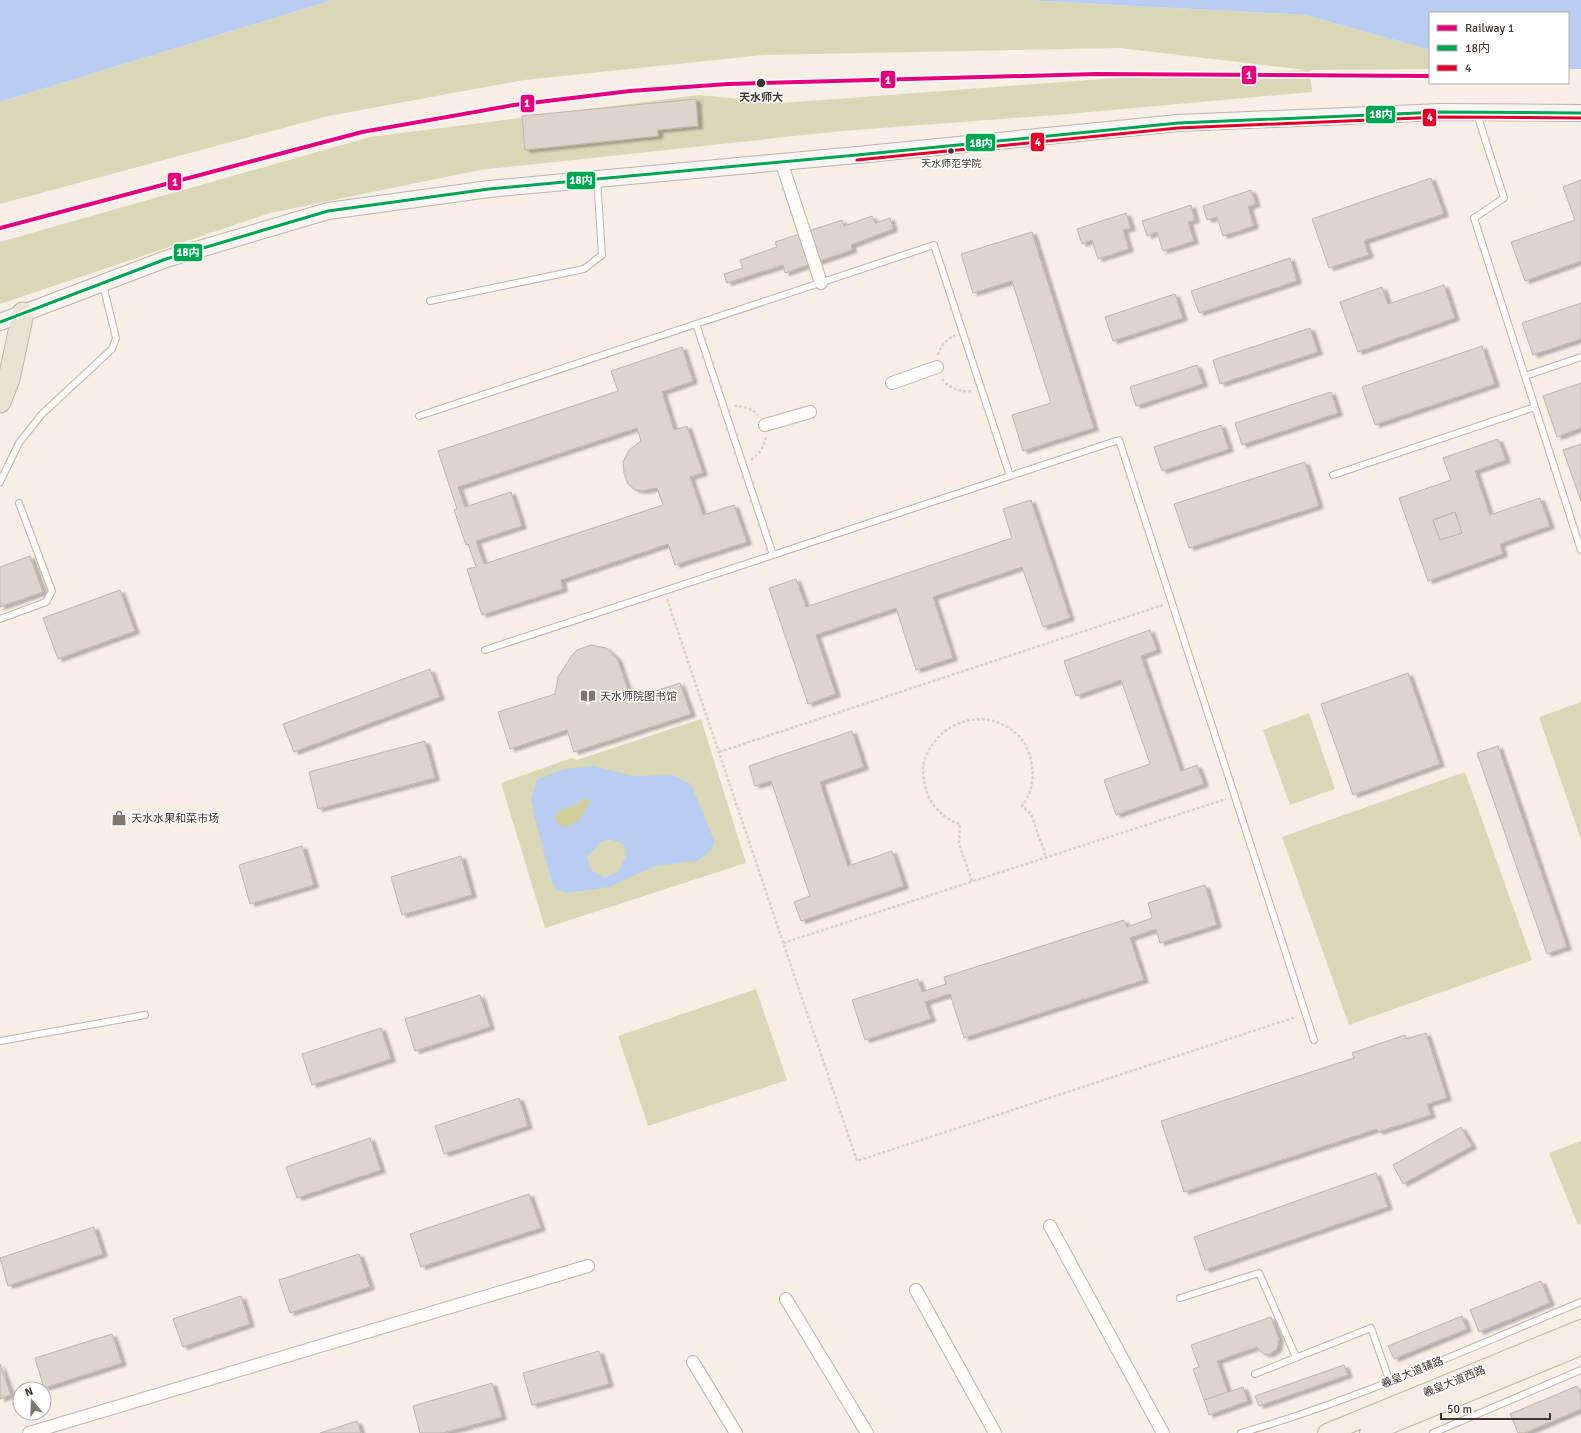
<svg xmlns="http://www.w3.org/2000/svg" width="1581" height="1433" font-family="Signika,'Noto Sans SC',sans-serif">
<style>
.green{fill:#dad7b7}
.forest{fill:#d0cf9c}
.water{fill:#b9cdf3;fill-rule:evenodd}
.building{fill:#ddd4cc;stroke:#beb5ad;fill-rule:evenodd;filter:url(#shadow)}
.lines{fill:none;stroke-linecap:round;stroke-linejoin:round}
.lane-casing{stroke:#bdb4ac;stroke-width:8}
.street-casing{stroke:#bdb4ac;stroke-width:14}
.secondary-casing{stroke:#bdb4ac;stroke-width:18}
.primary-casing{stroke:#c1b5a3;stroke-width:20}
.highway-casing{stroke:#c1b5a3;stroke-width:23}
.path{stroke:#d4d0ce;stroke-width:2.5;stroke-dasharray:3 2;stroke-linecap:butt}
.lane{stroke:#fefcfb;stroke-width:6}
.street{stroke:#fefcfb;stroke-width:12}
.secondary{stroke:#f8f5f0;stroke-width:16}
.primary{stroke:#f3ede3;stroke-width:18}
.highway{stroke:#eae3d4;stroke-width:21}
.bus-1-casing{stroke:#fefefe;stroke-width:6}
.bus-2-casing{stroke:#fefefe;stroke-width:6}
.bus-1{stroke:#00a651;stroke-width:3}
.bus-2{stroke:#e4002b;stroke-width:3}
.rail-1-casing{stroke:#fefefe;stroke-width:7}
.rail-1{stroke:#e5007d;stroke-width:4}
.stop-dot{fill:#40352c;stroke:#fefefe;stroke-width:1.5}
.labels{text-anchor:middle;stroke-width:3;stroke-linejoin:round;paint-order:stroke}
.bus-label{font-size:10px;fill:#40352c;stroke:#fefefe}
.stop-label{font-size:11px;font-weight:bold;fill:#40352c;stroke:#fefefe}
.poi-label{font-size:11px;fill:#40352c;stroke:#fefefe;text-anchor:start}
.street-label{font-size:11px;fill:#40352c;stroke:#fefefe}
.line-badge{stroke:#fefefe;stroke-width:1.5}
.badge-label{font-size:11px;text-anchor:middle;font-weight:bold;fill:#fff}
</style>
<defs>
<filter id="shadow"><feDropShadow dx="4.5" dy="2.5" stdDeviation="1" flood-color="#0004"/></filter>
</defs>
<rect width="100%" height="100%" fill="#f7eee6"/>
<path class="green" d="M333,0H1023L1306,15L1430,50V69L1310,70L1312,92L1068,114L842,131L480,170L270,213L0,304V242L370,137L699,95L783,103L1116,78L1306,70L1120,48L763,55L524,80L328,116L0,204V102Z
M1581,702V839L1539,717Z
M1309,713L1335,789L1290,805L1263,730Z
M701,719L746,863L545,928L501,783L572,758L577,760Z
M1465,772L1532,960L1349,1025L1282,837Z
M756,989L787,1080L648,1126L618,1036Z
M1581,1141V1224L1578,1225L1549,1153Z"/>
<path class="forest" d="M582,799H592L582,817L570,827L559,826L554,818L560,810L578,804Z"/>
<path class="water" d="M0,0H333L0,102Z
M1023,0H1581V69H1568V13H1430V50L1306,15Z
M593,766L633,776L672,775L691,784L714,840L712,850L697,861L655,866L609,887L567,893L557,890L552,882L535,819L531,799L537,780L564,769ZM582,799H591L582,817L570,827L559,825L554,818L560,810L578,804ZM609,839L623,844L627,853L619,871L605,878L591,870L587,857L600,843Z"/>
<path class="building" d="M696,99L698,126L658,130V136L525,150L522,116Z
M1431,178L1444,214L1364,241L1369,255L1329,268L1312,219Z
M1581,180V261L1525,281L1511,242L1575,220L1563,187Z
M1251,190L1256,204L1248,207L1254,226L1223,236L1217,217L1207,220L1203,206Z
M1191,205L1195,220L1188,222L1194,241L1163,251L1157,232L1147,236L1142,221Z
M1126,213L1131,228L1123,230L1129,249L1098,259L1092,240L1082,244L1077,229Z
M872,216L875,223L890,218L893,229L851,245L852,250L785,273L783,265L727,283L724,274L743,268L740,260L777,247L775,242L842,220L844,226Z
M1032,232L1094,428L1023,451L1012,415L1051,403L1012,281L973,293L961,254Z
M1290,258L1297,281L1199,313L1191,291Z
M1444,285L1455,318L1358,352L1340,302L1382,287L1388,304Z
M1175,294L1183,318L1113,341L1105,317Z
M1581,303V339L1533,355L1522,323Z
M1310,328L1318,352L1220,384L1213,360Z
M1482,346L1495,384L1375,425L1362,387Z
M682,347L693,381L662,392L674,430L687,426L703,473L690,477L703,515L734,505L747,542L675,565L668,544L561,580L563,589L482,615L467,569L476,567L468,544L466,545L454,510L457,509L438,451L618,391L611,371ZM637,428L641,441L629,450L623,462L624,473L628,484L635,490L642,491L657,488L663,505L484,564L476,541L522,526L511,492L465,507L458,487Z
M1197,365L1203,384L1136,406L1130,387Z
M1581,383V428L1557,437L1543,396Z
M1331,392L1338,413L1242,445L1235,423Z
M1221,425L1229,449L1162,471L1154,447Z
M1498,439L1506,460L1475,471L1490,515L1540,498L1550,526L1500,544L1503,554L1428,581L1399,498L1451,480L1443,458ZM1455,512L1462,533L1440,540L1433,520Z
M1581,444V501L1563,450Z
M1305,462L1319,506L1189,548L1174,504Z
M1031,500L1070,618L1043,627L1022,567L933,597L953,658L916,670L896,608L816,635L836,694L808,704L769,588L796,579L806,607L1012,538L1003,509Z
M1455,512L1462,533L1440,540L1433,520Z
M30,556L43,592L0,607V567Z
M120,590L135,631L58,659L43,618Z
M1150,630L1157,650L1141,656L1181,771L1197,765L1204,784L1116,815L1104,780L1150,764L1121,680L1076,696L1064,661Z
M591,645L606,648L617,658L631,699L680,683L691,714L574,752L567,730L510,749L498,712L555,694L558,677L572,655L577,650Z
M430,669L440,697L294,752L283,724Z
M1408,673L1440,764L1353,795L1321,704Z
M852,731L864,767L820,782L848,866L892,851L904,886L801,921L794,902L810,896L771,781L755,786L749,766Z
M425,741L435,778L318,809L309,772Z
M1498,746L1567,947L1547,954L1477,753Z
M302,846L314,885L250,904L239,865Z
M461,856L472,895L402,915L391,877Z
M1205,885L1217,925L1160,943L1156,929L1130,938L1144,980L964,1038L950,994L925,1002L931,1019L865,1040L852,1000L918,979L922,992L946,984L944,977L1124,920L1127,927L1152,918L1148,903Z
M480,995L490,1027L415,1051L405,1019Z
M381,1028L391,1059L312,1085L302,1054Z
M1426,1033L1447,1098L1427,1104L1431,1115L1378,1132L1377,1129L1184,1192L1161,1121L1354,1058L1352,1053L1405,1035L1406,1039Z
M519,1098L528,1126L444,1154L435,1126Z
M1461,1127L1472,1146L1403,1184L1393,1165Z
M370,1138L381,1170L297,1198L286,1167Z
M1376,1173L1388,1207L1205,1270L1194,1237Z
M529,1194L541,1228L421,1267L410,1234Z
M94,1227L103,1254L8,1286L0,1258Z
M359,1254L370,1287L290,1313L279,1280Z
M1541,1281L1550,1303L1479,1332L1470,1310Z
M241,1296L250,1324L183,1347L173,1319Z
M1462,1316L1467,1329L1394,1359L1388,1346Z
M1271,1317L1279,1339L1277,1349L1270,1354H1264L1260,1351L1257,1347L1217,1361L1228,1392L1204,1400L1193,1369L1199,1367L1191,1345Z
M112,1334L122,1363L44,1388L35,1358Z
M599,1351L609,1384L532,1405L523,1373Z
M0,1364L11,1395L0,1399Z
M1344,1365L1348,1375L1259,1406L1255,1396Z
M492,1383L502,1417L443,1433H420L413,1406Z
M1577,1386L1581,1395V1409L1525,1433H1518L1510,1414Z
M1243,1387L1248,1401L1209,1415L1204,1400Z
M357,1421L361,1433H320Z"/>
<g class="lines">
<g class="lane-casing">
<path id="lane" d="M1477,114L1504,198L1474,218L1581,550
M430,301L584,269L602,255L597,179
M1525,376L1581,357
M419,416C590,359 762,303 934,245L1010,476L773,555L696,324
M1333,475L1535,407
M1010,476L1119,440L1314,1040
M0,482L19,443L42,414L112,349L116,338L103,285
M0,619L46,602L52,591L19,503
M485,650L773,555
M0,1041L145,1015
M1180,1298L1259,1273L1296,1357
M1255,1374L1371,1328L1390,1382
M1241,1433C1357,1400 1469,1348 1581,1302
M1433,1433L1581,1370"/>
</g>
<g class="street-casing">
<path id="street" d="M781,161L821,283
M892,383L937,367
M765,425L810,412
M1050,1226L1163,1433
M916,1290L995,1433
M786,1299L867,1433
M693,1362L736,1433
M29,1433L588,1266"/>
</g>
<g class="secondary-casing">
<path id="secondary" d="M0,322L166,259L328,211L489,189L857,155L1178,123L1441,112L1581,113"/>
</g>
<g class="primary-casing">
<path id="primary" d="M1327,1433L1581,1329
M1369,1433L1581,1346"/>
</g>
<g class="highway-casing">
<path id="highway" d="M0,402L9,379L23,313"/>
</g>
<path class="path" d="M938,355C941,345 946,340 955,335
M942,379C950,389 960,392 972,391
M734,406C744,406 751,408 758,415
M751,460C760,453 764,447 766,436
M667,599L857,1161L1296,1017
M719,752L1163,605
M972,881L959,844L960,824C944,820 927,802 925,785C924,780 923,775 923,770C923,759 929,748 936,740C966,703 1027,718 1032,766C1034,781 1031,794 1022,806L1031,814L1046,857
M783,943L1226,799"/>
<use href="#lane" class="lane"/>
<use href="#street" class="street"/>
<use href="#secondary" class="secondary"/>
<use href="#primary" class="primary"/>
<use href="#highway" class="highway"/>
<g class="bus-1-casing">
<path id="bus-1" d="M0,322L166,259L328,211L489,189L857,155L1178,123L1441,112L1581,113"/>
</g>
<g class="bus-2-casing">
<path id="bus-2" d="M857,160L1178,128L1441,117L1581,118"/>
</g>
<use href="#bus-1" class="bus-1"/>
<use href="#bus-2" class="bus-2"/>
<g class="rail-1-casing">
<path id="rail-1" d="M0,228L362,132L514,105L630,91L728,84L1096,74L1430,76"/>
</g>
<use href="#rail-1" class="rail-1"/>
</g>
<defs>
<g id="library-bare" transform="scale(1.2)"><path d="M-6-4Q-3-5.5-.7-3.5V5Q-3 3-6 4ZM6-4Q3-5.5 .7-3.5V5Q3 3 6 4Z" fill="#80766d" stroke="#fefefe" stroke-width="2.5" paint-order="stroke"/></g>
<g id="shop-bare" transform="scale(1.2)"><path d="M-5-2.5h2.3a2.7 3.5 0 0 1 5.4 0H5L5.5 6h-11ZM-1.5-2.5h3a1.5 2.3 0 0 0-3 0Z" fill="#80766d" stroke="#fefefe" stroke-width="2.5" paint-order="stroke"/></g>
</defs>
<g fill-rule="evenodd">
<use href="#library-bare" x="588" y="696"/>
<use href="#shop-bare" x="119" y="818"/>
</g>
<g class="stop-dot">
<circle cx="761" cy="83" r="5"/>
<circle cx="951" cy="151" r="3.5"/>
</g>
<g class="labels">
<g class="bus-label">
<text x="951" y="167">天水师范学院</text>
</g>
<g class="stop-label">
<text x="761" y="101">天水师大</text>
</g>
<g class="poi-label">
<text x="600" y="700">天水师院图书馆</text>
<text x="131" y="822">天水水果和菜市场</text>
</g>
<g class="street-label">
<text transform="translate(1412 1372) rotate(-22)" y="4">羲皇大道辅路</text>
<text transform="translate(1454 1381) rotate(-22)" y="4">羲皇大道西路</text>
</g>
</g>
<g class="line-badge">
<rect x="1241" y="65" width="16" height="20" rx="4" fill="#e5007d"/>
<rect x="880" y="70" width="16" height="19" rx="4" fill="#e5007d"/>
<rect x="520" y="94" width="15" height="19" rx="4" fill="#e5007d"/>
<rect x="1365" y="105" width="31" height="19" rx="4" fill="#00a651"/>
<rect x="1422" y="108" width="15" height="19" rx="4" fill="#e4002b"/>
<rect x="1030" y="132" width="15" height="20" rx="4" fill="#e4002b"/>
<rect x="965" y="133" width="31" height="19" rx="4" fill="#00a651"/>
<rect x="566" y="171" width="30" height="19" rx="4" fill="#00a651"/>
<rect x="167" y="172" width="15" height="19" rx="4" fill="#e5007d"/>
<rect x="173" y="243" width="30" height="19" rx="4" fill="#00a651"/>
</g>
<g class="badge-label">
<text x="1249" y="79">1</text>
<text x="888" y="84">1</text>
<text x="527" y="107">1</text>
<text x="1381" y="118">18内</text>
<text x="1430" y="121">4</text>
<text x="1038" y="146">4</text>
<text x="981" y="147">18内</text>
<text x="581" y="184">18内</text>
<text x="175" y="186">1</text>
<text x="188" y="256">18内</text>
</g>
<rect x="1429" y="12" width="140" height="72" fill="#fefefe" stroke="#b2aeaa"/>
<rect x="1437" y="25" width="20" height="6" fill="#e5007d" stroke="#b2aeaa"/>
<text x="1465" y="32" font-size="12" fill="#40352c">Railway 1</text>
<rect x="1437" y="45" width="20" height="6" fill="#00a651" stroke="#b2aeaa"/>
<text x="1465" y="52" font-size="12" fill="#40352c">18内</text>
<rect x="1437" y="65" width="20" height="6" fill="#e4002b" stroke="#b2aeaa"/>
<text x="1465" y="72" font-size="12" fill="#40352c">4</text>
<g transform="translate(32 1401) rotate(341)"><circle r="19" fill="#fefefe" stroke="#b2aeaa"/>
<path d="M0-3L7 15L0 10L-7 15Z" fill="#80766d"/>
<text y="-6" font-size="11" font-weight="bold" text-anchor="middle" fill="#40352c">N</text>
</g>
<path d="M1441 1413v6h109v-6" fill="none" stroke="#40352c" stroke-width="2"/>
<text x="1447" y="1413" font-size="12" fill="#40352c" stroke="#fefefe" stroke-width="3" paint-order="stroke">50 m</text>
</svg>
